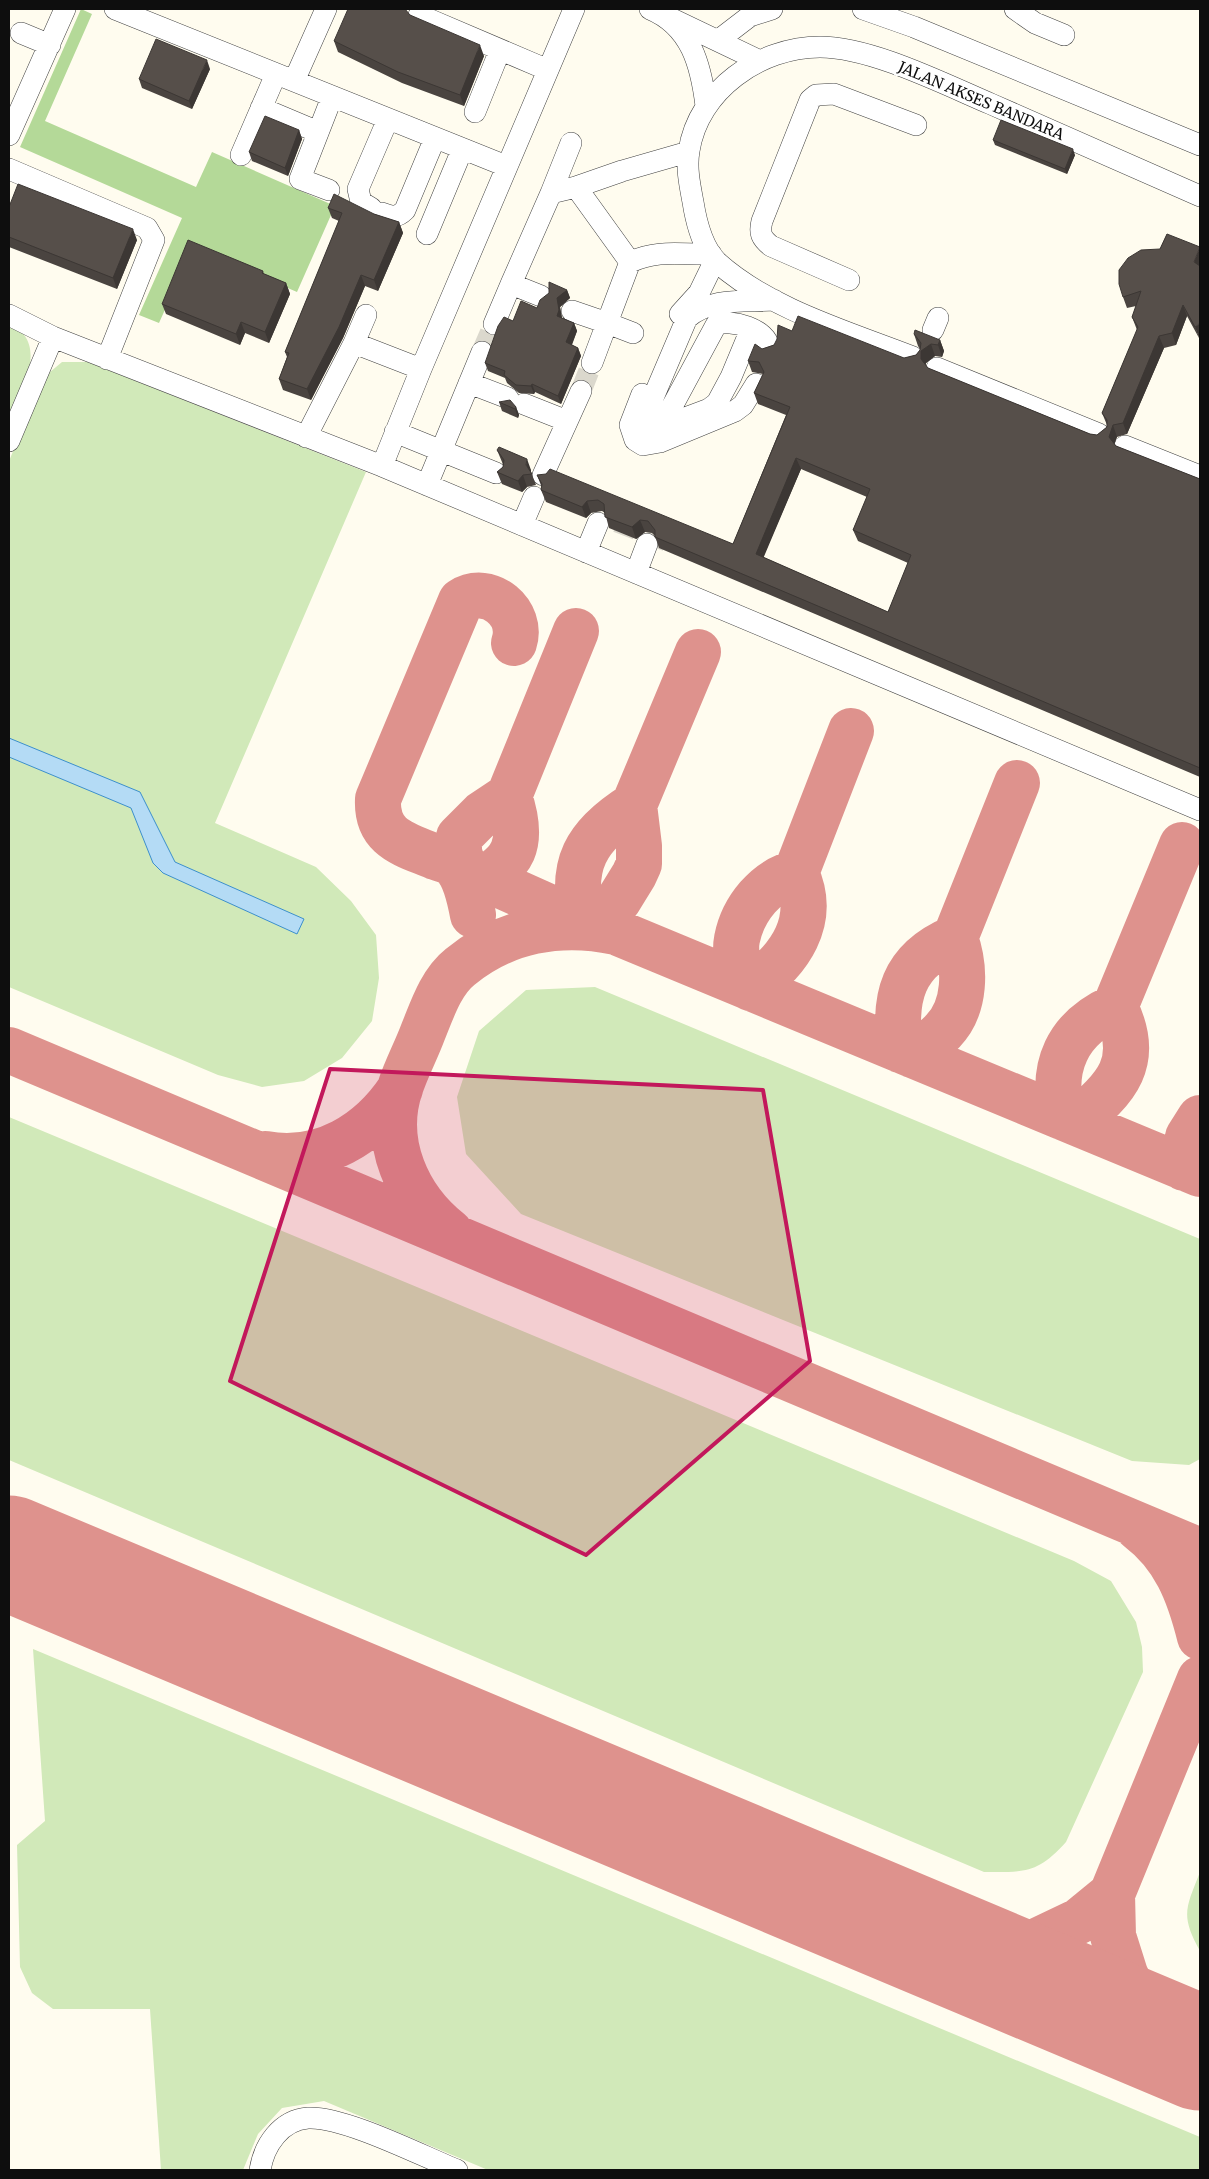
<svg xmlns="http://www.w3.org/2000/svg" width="1209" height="2179" font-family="Merriweather,serif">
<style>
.green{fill:#d1e9b9}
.forest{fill:#b4d998}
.water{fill:#b4dbf5;stroke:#3c8fcc}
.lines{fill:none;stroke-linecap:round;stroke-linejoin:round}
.taxiway{stroke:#de928d;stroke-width:46}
.runway{stroke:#de928d;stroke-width:115}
.minor-tunnel{stroke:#dbd8cd;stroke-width:21;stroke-dasharray:21 11;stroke-linecap:butt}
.minor-casing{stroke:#414141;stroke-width:22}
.minor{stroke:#fff;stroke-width:21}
.wall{fill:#4a4440;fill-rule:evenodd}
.shaded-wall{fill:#3c3734}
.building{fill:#564f4a;stroke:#3c3734;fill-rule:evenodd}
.marked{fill:#c2185b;fill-opacity:0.2;stroke:#c2185b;stroke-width:4;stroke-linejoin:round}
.labels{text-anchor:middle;stroke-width:5;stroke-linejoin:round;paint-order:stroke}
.street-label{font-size:15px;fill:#0e0e0e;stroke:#fff}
</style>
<rect width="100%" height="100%" fill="#fffcef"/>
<path class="green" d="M9,324C51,342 21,392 9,421Z
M62,362H88L366,472L215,823L316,867L351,901L376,935L379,978L372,1021L342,1058L304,1081L262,1087L218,1075L9,987V461L44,377Z
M595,987L1200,1239V1459L1189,1465L1132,1461L521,1214L466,1154L457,1097L479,1031L526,990Z
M9,1117L1074,1561L1111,1581L1136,1622L1142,1647L1143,1672L1066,1842C1037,1874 1025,1872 984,1872L9,1460Z
M33,1649L1200,2137V2170H488L324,2101L282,2108L258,2134L243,2170H161L150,2009H53L32,1993L20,1967L17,1845L45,1821Z
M1200,1872V1951C1180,1915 1186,1908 1200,1872Z"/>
<path class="forest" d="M81,9L92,14L45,121L196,187L212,152L335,206L297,292L193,247L159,323L139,315L182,218L20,147Z"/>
<path class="water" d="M9,738L140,792L175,862L304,919L297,934L163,873L153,863L131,808L9,757Z"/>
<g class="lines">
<path class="taxiway" d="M634,805C586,835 568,865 583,923L618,901L634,875L639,864V846L634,805L698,652
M453,864L589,925
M469,885C516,866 525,843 509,796
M471,892L459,852V837L482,814L509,796L576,631
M473,915C470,899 465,875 453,864C449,861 441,859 435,857C405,844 376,839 378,799L461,601C489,583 524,613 514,643
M742,984C739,970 734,954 737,939C743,909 766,880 796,873L851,731
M750,988C789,961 818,921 796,873
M9,1050L1200,1551
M900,1050C893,998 902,960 955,938L1017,783
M912,1055C923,1047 934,1041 943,1031C966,1007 966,968 955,938
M1062,1117C1050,1067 1067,1028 1115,1007L1182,845
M1075,1122C1117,1089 1142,1061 1115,1007
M265,1154C322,1164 370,1134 400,1089
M1184,1168L1188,1137L1200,1118
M450,1232C407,1198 382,1142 400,1088C406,1069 416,1051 423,1032C432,1010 441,982 460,967C505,930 560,920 616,932L1200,1174
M1138,1528C1175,1556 1189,1593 1200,1637
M9,1584C33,1570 56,1579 82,1584
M945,1946L991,1951L1037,1941L1079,1921L1112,1894
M1167,2039L1140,2007L1125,1974L1113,1936L1112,1894L1200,1679"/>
<path class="runway" d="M9,1553L1200,2053"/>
<path class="minor-tunnel" d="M482,352L494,324
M581,391L592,363
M617,522L667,541"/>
<g class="minor-casing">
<path id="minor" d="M115,9L506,166
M650,9C691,26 701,65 706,106
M863,9L914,27L1200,145
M1015,9L1035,23L1064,35
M419,15L548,70
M670,18L760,61
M21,33L50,45
M720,39L750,16L772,9
M294,81L326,9
M261,108L318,132
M475,112L500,50
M9,135L65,9
M241,155L276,74
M9,169L147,228L154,240L107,359
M329,190L300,179L332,97
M551,193L571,143
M371,208L361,202L358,189L388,119
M382,213C393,217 397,218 405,210L435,138
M427,234L462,150
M630,262C660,249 680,255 711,254
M849,280L771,246C761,238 759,233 762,221L810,100L816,95L834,94L916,125
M541,296L511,284L551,193L576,187
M572,311L607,323L630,262L576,187L622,171L688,152
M680,314L699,293L715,260
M9,315L53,337L382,466L421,369L574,9
M494,324L511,284
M751,329L731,377L717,403L709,409L661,427L652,428L646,422L647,412L687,318C712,297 743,302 774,300
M933,330L938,318
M354,343L366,315
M913,357C849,332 769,309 717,262C703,248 696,221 693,202C690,186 686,168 689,151C698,90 760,47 820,47C871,47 944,84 991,104C1061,135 1131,166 1200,196
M592,363L607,323L633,333
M937,368L1099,434
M469,383L508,398
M642,394L630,425L635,440L643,445L660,442L735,411L743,405L756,384
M524,404L567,421
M661,427L716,325C730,318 768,329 769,348
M395,432L496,473
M306,437L354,343L421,369
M9,441L53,337
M1125,446L1200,476
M382,466L1200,810
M543,475L581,391
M427,485L482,352
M522,525L534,497
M586,552L598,523
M636,573L647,544
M260,2170C264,2145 281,2120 308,2118C344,2116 422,2156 457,2170"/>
</g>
<use href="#minor" class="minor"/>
</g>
<path class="wall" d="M410,15L484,56L464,106L402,83L338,52L334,41Z
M210,69L192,109L142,88L139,79Z
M299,130L302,139L288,176L252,161L249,152Z
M993,140L1075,155L1067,174L995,145Z
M9,207L137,240L117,289L9,247Z
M328,208L374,214L399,222L403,233L378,291L365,286L343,338L311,400L283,390L279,379L287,357L285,352L339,221L332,218Z
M1167,234L1199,338L1187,316L1176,345L1164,348L1127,434L1117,437L1114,444L1116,446L1200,479V777L659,548L655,536L652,533L645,532L636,539L609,528L605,513L602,511L591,513L586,518L546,502L541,490L542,488L537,475L733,544L786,415L758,404L754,393L763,374L752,372L748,361L762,349L774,345L792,331L904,358L916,355L920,350V349L918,346L914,334L940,340L944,351L942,357L935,356L926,363L925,365L928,368L1090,434L1097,435L1107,427V425L1102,413L1137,330L1132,317L1136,306L1127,308L1123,297L1160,249ZM801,469L867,497L853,530L858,541L908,563L888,612L763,557Z
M263,271L264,274L286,283L290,294L269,343L245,333L240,345L166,314L162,304Z
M567,290L570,298L560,307L562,318L574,323L577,331L572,345L578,348L581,356L561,404L535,392L534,394L519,393L507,383L505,378L488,371L485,363L513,321L537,308Z
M499,402L516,407L519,415L518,418L502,411Z
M497,450L531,470V472L536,485L527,487L522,492L502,484L497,472L503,467V465L502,462Z"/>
<path class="shaded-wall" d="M480,45L484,56L464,106L460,95Z
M207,60L210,69L192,109L189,101Z
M299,130L302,139L288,176L285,168Z
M1073,149L1075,155L1067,174L1065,169Z
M399,222L403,233L378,291L374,280Z
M133,229L137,240L117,289L113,278Z
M1200,247V269L1194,262Z
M361,275L365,286L343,338L311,400L307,389Z
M286,283L290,294L269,343L265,332Z
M567,290L570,298L560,307L562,318L557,316V298Z
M1183,305L1187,316L1176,345L1172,333Z
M241,322L245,333L240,345L236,334Z
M574,323L577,331L569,351L566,342Z
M1200,323V337L1199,338L1195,327Z
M1159,336L1164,348L1127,434L1123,423Z
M940,340L944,351L942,357L938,345Z
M931,344L935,356L926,363L925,370L921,359V351Z
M578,348L581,356L561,404L558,396Z
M532,384L535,392L534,394L531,386Z
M516,407L519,415L518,418L515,409Z
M1113,425L1117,437L1113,448L1109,437Z
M796,458L801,469L760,566L756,554Z
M527,459L531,470V474L526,465Z
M523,475L527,487L522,492L518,481Z
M587,501L591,513L586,518L582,507Z
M640,520L645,532L636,539L632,527Z"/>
<path class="building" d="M348,9H405L410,15L480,45L460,95L398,72L334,41Z
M156,39L207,60L189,101L139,79Z
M265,116L299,130L285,168L249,152Z
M1001,120L1073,149L1065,169L993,140Z
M18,184L133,229L113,278L9,237V207Z
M334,194L374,214L399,222L374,280L361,275L339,327L307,389L279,379L289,353L285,352L342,213L328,208Z
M1167,234L1200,247L1194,262L1200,266V323L1195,327L1183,305L1172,333L1159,336L1123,423L1113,425L1109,437L1116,446L1200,479V768L655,537V530L648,521L640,520L632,527L605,517L604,504L598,500L587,501L582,507L541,490L542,484L537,475L546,474L550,469L733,544L790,407L754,393L764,372L759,362L748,361L755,344L762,349L774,345L777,339L778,325L792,331L798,316L904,358L916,355L920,350L921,343L914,334L915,330L940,340L938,345L931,344L921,351V359L928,368L1090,434L1097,435L1107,427V420L1102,413L1138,327L1132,317L1141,291L1123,297L1119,284V270L1128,258L1141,250L1160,249ZM796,458L870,489L853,530L911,555L888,612L756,554Z
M188,240L263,271L262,273L286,283L265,332L241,322L236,334L162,304Z
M549,282L567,290L557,298L559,310L557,316L574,323L566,342L578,348L558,396L532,384L531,386L516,385L504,375L505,371L485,363L498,326L504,317L513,321L521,301L537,308L540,300L549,293Z
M510,400L516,407L515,409L499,402Z
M499,447L527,459L526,465L532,474L523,475L518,481L497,472L503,467L504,460L497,450Z"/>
<path class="marked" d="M330,1069L763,1090L810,1361L586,1555L230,1381Z"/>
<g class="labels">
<g class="street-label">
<text transform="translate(981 101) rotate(23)" y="5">JALAN AKSES BANDARA</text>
</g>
</g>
<rect width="1209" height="2179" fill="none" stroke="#0e0e0e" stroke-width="20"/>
</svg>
